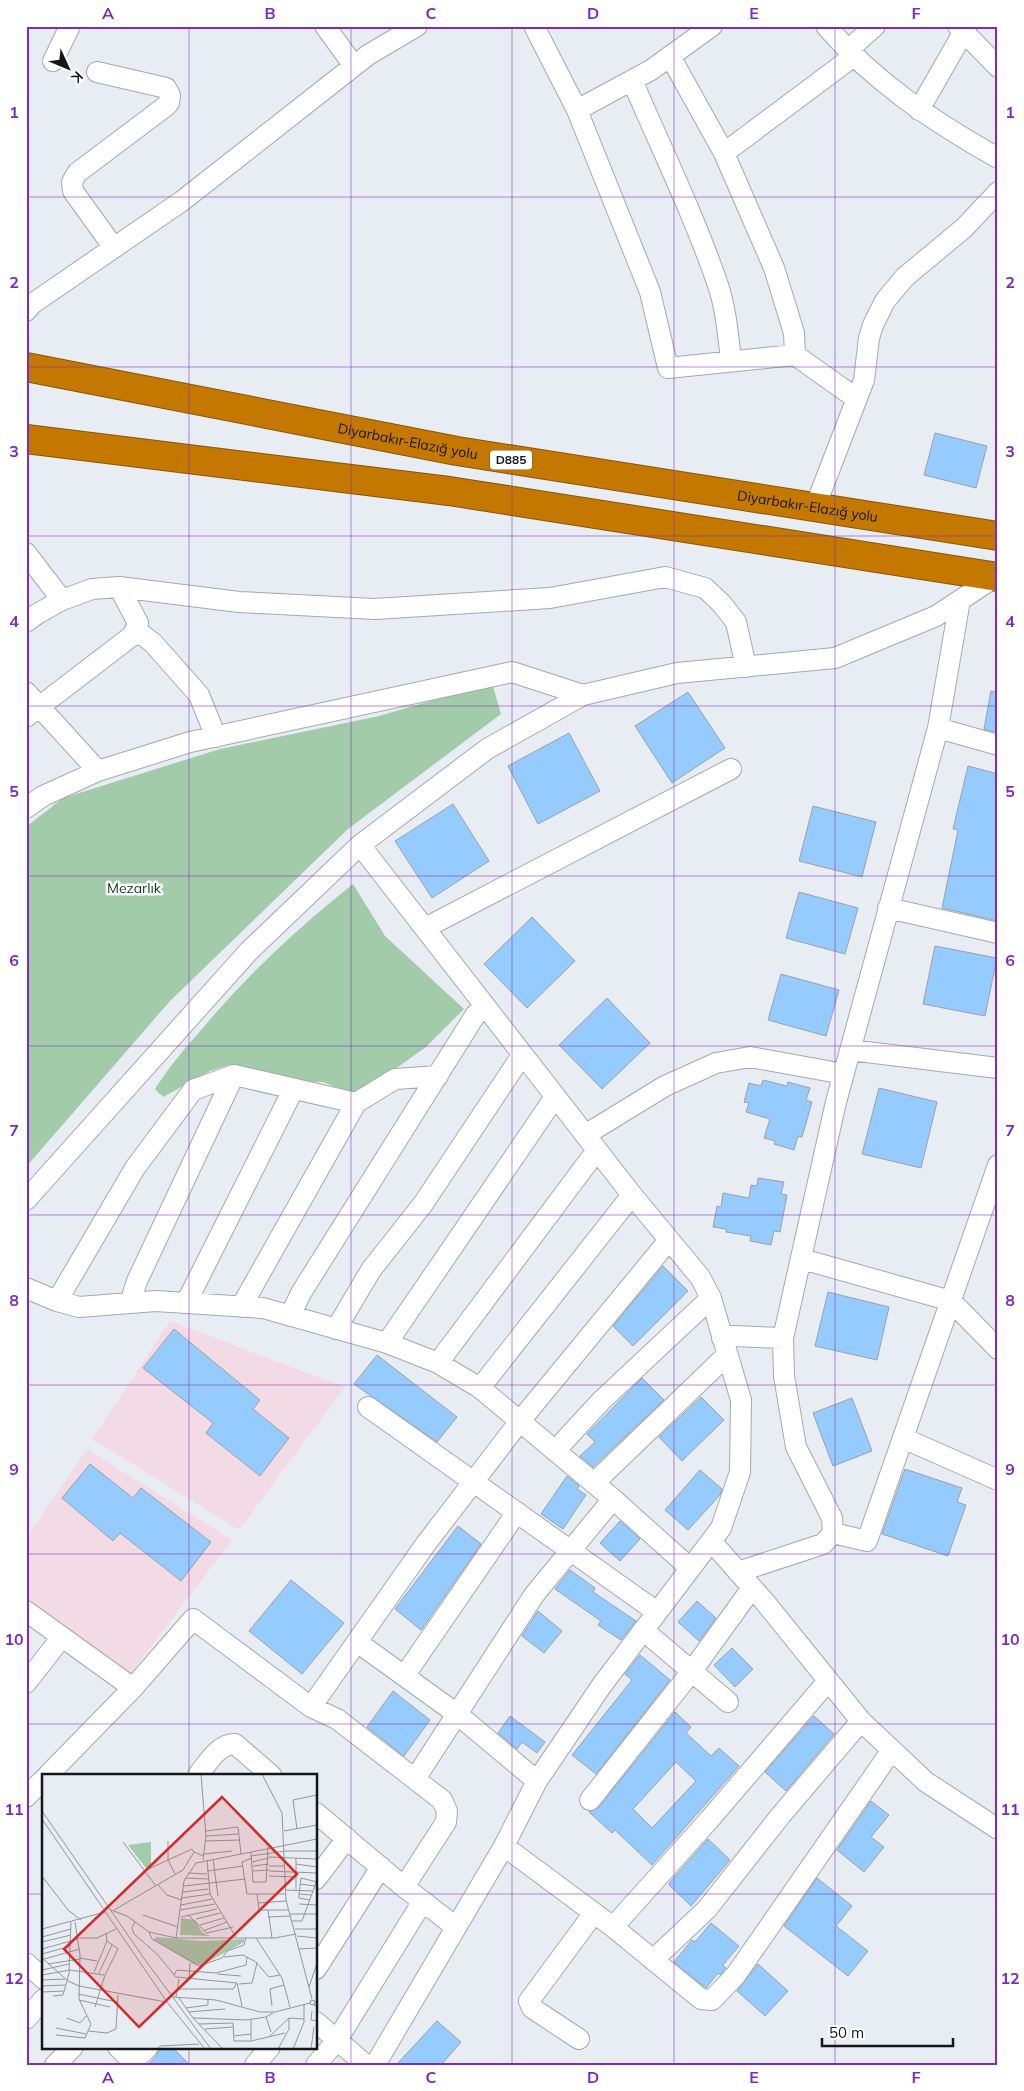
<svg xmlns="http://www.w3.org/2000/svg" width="1024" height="2091" font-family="Mulish,sans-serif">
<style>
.education{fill:#f3dbe6}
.green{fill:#a2cbaa}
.building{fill:#95cbff;stroke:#9ca1a6;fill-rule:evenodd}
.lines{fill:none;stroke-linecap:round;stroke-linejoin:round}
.minor-casing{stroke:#a4a9ae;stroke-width:22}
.highway-casing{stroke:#865608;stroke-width:30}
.minor{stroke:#fff;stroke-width:20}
.highway{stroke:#c47800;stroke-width:28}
.grid{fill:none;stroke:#7b2cbf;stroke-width:1;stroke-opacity:0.55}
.labels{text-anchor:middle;stroke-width:5;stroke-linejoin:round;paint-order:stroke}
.shield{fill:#fff;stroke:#5a5c5d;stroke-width:1}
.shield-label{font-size:12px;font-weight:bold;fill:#141618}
.street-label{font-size:14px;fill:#141618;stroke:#fff}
.park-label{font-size:14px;fill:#0c3a1b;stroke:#fff}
.inset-road{fill:none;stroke:#93979b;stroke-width:1}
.view{fill:#d62828;fill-opacity:0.15;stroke:#d62828;stroke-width:2.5}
.inset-edge{fill:none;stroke:#141618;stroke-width:2.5}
.neatline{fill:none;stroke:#7b2cbf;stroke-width:2}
.grid-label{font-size:16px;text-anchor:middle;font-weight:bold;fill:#7b2cbf}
</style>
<rect width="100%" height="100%" fill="#e8edf3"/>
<path class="education" d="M170,1321L345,1387L239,1530L92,1439Z
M87,1449L232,1540L125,1681L26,1615V1538Z"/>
<path class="green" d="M492,683L501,714L348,829L170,1001L26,1167V827L63,798L220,749L379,716Z
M353,884L385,936L464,1009L426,1047L357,1096L323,1082L295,1083L229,1065L210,1071L163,1097L155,1089C169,1067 185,1048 202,1029C247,975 298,928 353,884Z"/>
<path class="building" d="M935,433L987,446L976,488L924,475Z
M991,691L998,692V733L984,729Z
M688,692L725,748L672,783L635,726Z
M569,733L600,791L538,824L508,766Z
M968,766L998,774V921L942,908L958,830L953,829Z
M453,804L489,861L432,898L395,841Z
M813,806L876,822L862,877L799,861Z
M799,892L858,908L845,954L786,938Z
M532,917L575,961L527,1008L484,964Z
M935,946L997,958L985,1016L923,1004Z
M781,974L839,990L826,1036L768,1020Z
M607,998L650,1043L602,1089L559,1045Z
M763,1080L787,1086L788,1082L810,1088L806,1100L812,1102L802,1137L798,1136L794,1150L774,1144L775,1141L764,1138L770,1119L746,1112L749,1103L744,1102L749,1083L761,1086Z
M879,1088L937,1102L921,1168L862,1154Z
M758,1178L784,1182L781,1194L787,1195L780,1232L774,1231L771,1245L750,1241L751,1236L726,1232V1229L713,1227L717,1206L721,1207L723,1193L749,1198L751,1185L757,1186Z
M663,1266L688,1291L633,1346L613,1326Z
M828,1292L889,1307L877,1360L815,1346Z
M174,1329L260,1400L253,1409L289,1438L260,1476L206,1433L213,1423L143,1368Z
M377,1355L457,1417L437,1442L354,1384Z
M642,1378L664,1400L593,1467L580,1456L595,1442L587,1434Z
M701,1397L724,1420L682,1461L659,1437Z
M852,1398L872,1451L833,1466L813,1413Z
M90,1464L133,1498L141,1488L211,1542L181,1581L120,1533L113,1541L62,1498Z
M905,1469L962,1488L957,1502L966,1505L948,1556L882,1534Z
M700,1470L722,1489L720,1495L688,1530L665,1510Z
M567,1476L579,1486L577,1489L586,1495L563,1529L541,1514Z
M620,1521L640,1539L620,1561L600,1543Z
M458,1526L481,1544L421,1630L395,1609Z
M570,1570L595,1588L593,1592L636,1621L621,1640L598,1625L601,1621L555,1589Z
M291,1580L344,1623L302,1674L249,1631Z
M697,1601L716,1618L699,1641L678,1622Z
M538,1611L562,1631L544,1653L522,1636Z
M732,1648L753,1669L735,1687L714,1665Z
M640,1655L670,1680L596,1774L572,1755L632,1680L625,1674Z
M393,1691L430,1720L404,1756L367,1727Z
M675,1712L691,1727L686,1733L711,1756L719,1748L739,1766L652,1865L615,1830L612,1833L589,1812L599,1807ZM676,1762L696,1781L652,1828L633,1809Z
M510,1716L545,1742L537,1753L522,1742L517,1749L498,1733Z
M814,1716L834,1734L786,1791L765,1772Z
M871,1801L889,1815L871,1837L884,1847L864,1872L837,1850Z
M708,1839L730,1860L691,1906L669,1885L670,1882Z
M817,1878L852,1906L836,1926L868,1951L848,1976L784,1926Z
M711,1923L739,1946L723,1965L726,1968L720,1975L718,1973L706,1988L674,1962L692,1940L695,1942Z
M758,1964L788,1991L765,2016L737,1991Z
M437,2021L461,2042L441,2065H396Z
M160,2047H172L190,2065H148L157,2055Z"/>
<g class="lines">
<g class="minor-casing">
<path id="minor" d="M325,26L354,66
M534,26L577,110L650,292L668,368L795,355L857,399
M826,26C874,82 934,122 998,158
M958,26L998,67
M848,50L875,26
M670,56L724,153L774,268L794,333L795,355
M53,61L70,26
M97,72L162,87L166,88L170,95L169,103L166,106L77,173L72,182L73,191L114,248
M632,80C661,148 694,215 718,285C726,309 728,335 731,360
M577,110L651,70L712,26
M919,110L967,26
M724,153L854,56
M26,311L32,304L182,201L368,55L417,26
M815,507L864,380L869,338L873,325L885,301L905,277L964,228L998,192
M26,553L62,600
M26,622L37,614L62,600L92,589L119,587L239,602L375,609L550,598L665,577L705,588L721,603L736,622L746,667
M136,630L153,643L199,695L216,737
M26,692L98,771
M26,717L133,635L138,623L119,587
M938,728L998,745
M26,808L43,796L98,771L190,742L512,672L583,695
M360,845L632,1195L700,1277L711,1298L741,1400L740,1472L721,1528L602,1685L537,1781L504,1846L375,2065
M888,908L998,933
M425,928L731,769
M850,1050L998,1068
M585,1135L665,1086L716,1063L750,1057L844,1074
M26,1200L249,951L360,845L487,749L583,695L677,673L835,658L936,616L995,577
M802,1259L951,1301L998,1349
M26,1288L57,1301L79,1307L156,1301L263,1308L387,1343L438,1363L480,1388L613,1499L690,1568
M57,1301L135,1168L193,1090L234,1075L356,1103L395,1079L438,1076
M130,1303L137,1281L234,1075
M186,1303L293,1090
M241,1307L356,1103
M290,1316L301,1293L476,1014
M336,1329L371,1270L423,1204L522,1055
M722,1338L733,1336L783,1338
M387,1343L555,1097
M438,1363L597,1150
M480,1388L632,1195
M368,1407L657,1612
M903,1438L998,1480
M555,1451L601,1401L711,1298
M594,1483L727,1355
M833,1533L867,1541L998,1165
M711,1541L764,1601L861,1721L926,1782L998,1829
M738,1572L823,1544L833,1533L832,1518L796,1447L784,1376L783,1338L836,1102L938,728L960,600
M26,1611L133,1688
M643,1630L728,1702
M357,1642L457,1714L537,1781
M405,1675L517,1512
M26,1683L62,1637
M311,1707L425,1545L520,1421L669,1240
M48,1775L133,1688L193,1619L311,1707L337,1719L442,1800L447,1811L446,1822L404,1887
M198,1775C207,1764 219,1743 235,1744L271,1775
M415,1779L534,1595L613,1499
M26,1797L44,1779
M590,1800L692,1671L752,1588
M316,1813L404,1887L456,1927
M504,1846L613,1927L701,1999L712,2000L735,1976L892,1750
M316,1879L347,1838
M613,1927L709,1820L828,1681
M653,1960L707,1909L781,1815L861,1721
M26,1963L44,1979
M316,1969L381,1867
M26,2019L44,1999
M316,2022L366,2065
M579,2039L532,2008L529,2001L594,1913
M118,2047L136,2065
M133,2062L148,2047
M55,2065L73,2047
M255,2065L270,2047
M316,2065L337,2040L423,1901"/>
</g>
<g class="highway-casing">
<g id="highway">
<path id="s1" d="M26,367L457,451L998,536"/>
<path d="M26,439L449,491L998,577"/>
</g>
</g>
<use href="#minor" class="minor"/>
<use href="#highway" class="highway"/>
</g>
<path class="grid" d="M189,26V1775M351,26V2065M512,26V2065M674,26V2065M835,26V2065M26,197H998M26,367H998M26,536H998M26,706H998M26,876H998M26,1046H998M26,1215H998M26,1385H998M26,1554H998M26,1724H998M26,1894H44M316,1894H998M189,2047V2065"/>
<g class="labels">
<rect class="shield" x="490" y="450.5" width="42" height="19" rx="4"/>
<g class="shield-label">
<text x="511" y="464">D885</text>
</g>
<g class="street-label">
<text dy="5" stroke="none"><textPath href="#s1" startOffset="389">Diyarbakır-Elazığ yolu</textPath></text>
<text dy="5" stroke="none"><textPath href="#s1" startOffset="794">Diyarbakır-Elazığ yolu</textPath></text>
</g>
<g class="park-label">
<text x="134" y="893">Mezarlık</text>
</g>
</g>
<g transform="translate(42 1774)">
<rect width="275" height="275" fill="#e8edf3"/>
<path d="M109,68V92L104,94L86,71ZM139,144L153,146L160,158L168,162L138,161ZM114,163L160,167L202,165V168L160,191L152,190L112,166Z" fill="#a2cbaa"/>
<path class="inset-road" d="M159,0L164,62L161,86M220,0L240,39L244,126L270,225M0,37L101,183L169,275M0,45L125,228L163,275M255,55L251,26L275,21M164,57L196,53L199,80M242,57L275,51M164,62L197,60M126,67V86L133,100M163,67L198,66M81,68L114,112M209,78L211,108H224L226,73M162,80L190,77M209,82L243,77H275M227,83L275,85M210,84L200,88L205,120H244M254,84V115M171,85L176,122M165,86L168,120L194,163M210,88L227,84M254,90L275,93M211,92L227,90M227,92H243M102,97L150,75L152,78M165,97L201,92M211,97L227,96M227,97L275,99M146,99L165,100M0,102L26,136L39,146M227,102L254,103M143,104L166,105M258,110L273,112M116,111L125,121L140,126M142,112L203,105M244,116L271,117M141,118L166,115M215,120L217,136H247M257,120V124L268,126M269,121L257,120L259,104L275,108M140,124L168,120M216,129L244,127M257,130L275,131M139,131L170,125M69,136L85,142L107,158L134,164H233L254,160M72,136L141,96L152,78L162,82M138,136L173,130M226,136L230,164M248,140H275M101,141L136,153M146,141L165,159L191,153M139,143L175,135M226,143L248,142M154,145L178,139M250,147H260L275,106M93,148L90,154L92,160L115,180L134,203L195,209L200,232M158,151L182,144M0,155L63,138M253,155H275M161,157L185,148M107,158L110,165L157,192L180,184L185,177L202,171L204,163M255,162L275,164M0,163L29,155M35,164H55L74,155M134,164L142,107L154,89L275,65M214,164L240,204L248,233M0,168L29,161M0,175L36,165M257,175L275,174M0,180L29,172M182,183L201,181L214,188L227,203L238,201M0,184L26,207L37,212L124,228M38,184L55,187M2,185L38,175M6,190L38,185M0,196L27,190M27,196L29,148M52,198L65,167M57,199L70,171M175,200L199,202M0,201L28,196L62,201M132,201L135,196L174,199L204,191L205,183M0,206L23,205M147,206L148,189M197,210L210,209L215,189M0,212L23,211M267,213L275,189M135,215H191L195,209M0,218L22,217M36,220L75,228M11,222L21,221L28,196M131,223L174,226L218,238H233L268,229M134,223L137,205M137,224L151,244L204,246L224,243M37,226L68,233M272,231L273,227L269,226L268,230L275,232M230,232L228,215L242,211M53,233L63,201L76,175L65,167L64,159M144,234L166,231V225M270,237L269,246L275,247M146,238L183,235M25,244L38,249L44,242M151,244L181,275M157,250L191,249L192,267H209L243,259M14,254L44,260M163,255L191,253M46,257L65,259L74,255L76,221M229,258L224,243L231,239M14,261L43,264L49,250L37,225L38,181L33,148M192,262L209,260M227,263L247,244L262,245M209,266V245M115,275L118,272L157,270M236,275L247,255V244M251,275L262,248V231M269,275L272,253"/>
<path class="view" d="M180,23L255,100L97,253L22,175Z"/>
<rect width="275" height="275" class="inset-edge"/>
</g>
<rect width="1024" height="2091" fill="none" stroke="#ffffff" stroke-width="55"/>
<g transform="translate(68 68) rotate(134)" stroke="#ffffff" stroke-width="4" paint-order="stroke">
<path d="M0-4L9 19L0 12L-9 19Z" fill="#141618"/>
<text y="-8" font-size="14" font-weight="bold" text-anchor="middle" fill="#141618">K</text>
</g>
<path d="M822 2038v8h131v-8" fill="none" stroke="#141618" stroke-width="2.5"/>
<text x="829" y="2038" font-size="15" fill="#141618" stroke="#ffffff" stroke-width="4" paint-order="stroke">50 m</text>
<rect x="28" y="28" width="968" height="2036" class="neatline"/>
<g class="grid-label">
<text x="108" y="19">A</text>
<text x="270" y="19">B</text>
<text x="431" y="19">C</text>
<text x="593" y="19">D</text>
<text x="754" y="19">E</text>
<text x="916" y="19">F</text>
<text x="14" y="118">1</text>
<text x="1010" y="118">1</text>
<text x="14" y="288">2</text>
<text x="1010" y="288">2</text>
<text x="14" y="457">3</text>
<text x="1010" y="457">3</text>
<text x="14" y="627">4</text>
<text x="1010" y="627">4</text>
<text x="14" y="797">5</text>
<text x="1010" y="797">5</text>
<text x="14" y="966">6</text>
<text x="1010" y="966">6</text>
<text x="14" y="1136">7</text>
<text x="1010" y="1136">7</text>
<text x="14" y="1306">8</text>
<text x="1010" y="1306">8</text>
<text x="14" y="1475">9</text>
<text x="1010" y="1475">9</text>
<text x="14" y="1645">10</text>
<text x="1010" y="1645">10</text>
<text x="14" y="1815">11</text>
<text x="1010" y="1815">11</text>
<text x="14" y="1984">12</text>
<text x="1010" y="1984">12</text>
<text x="108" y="2083">A</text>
<text x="270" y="2083">B</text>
<text x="431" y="2083">C</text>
<text x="593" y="2083">D</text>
<text x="754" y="2083">E</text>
<text x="916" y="2083">F</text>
</g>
</svg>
